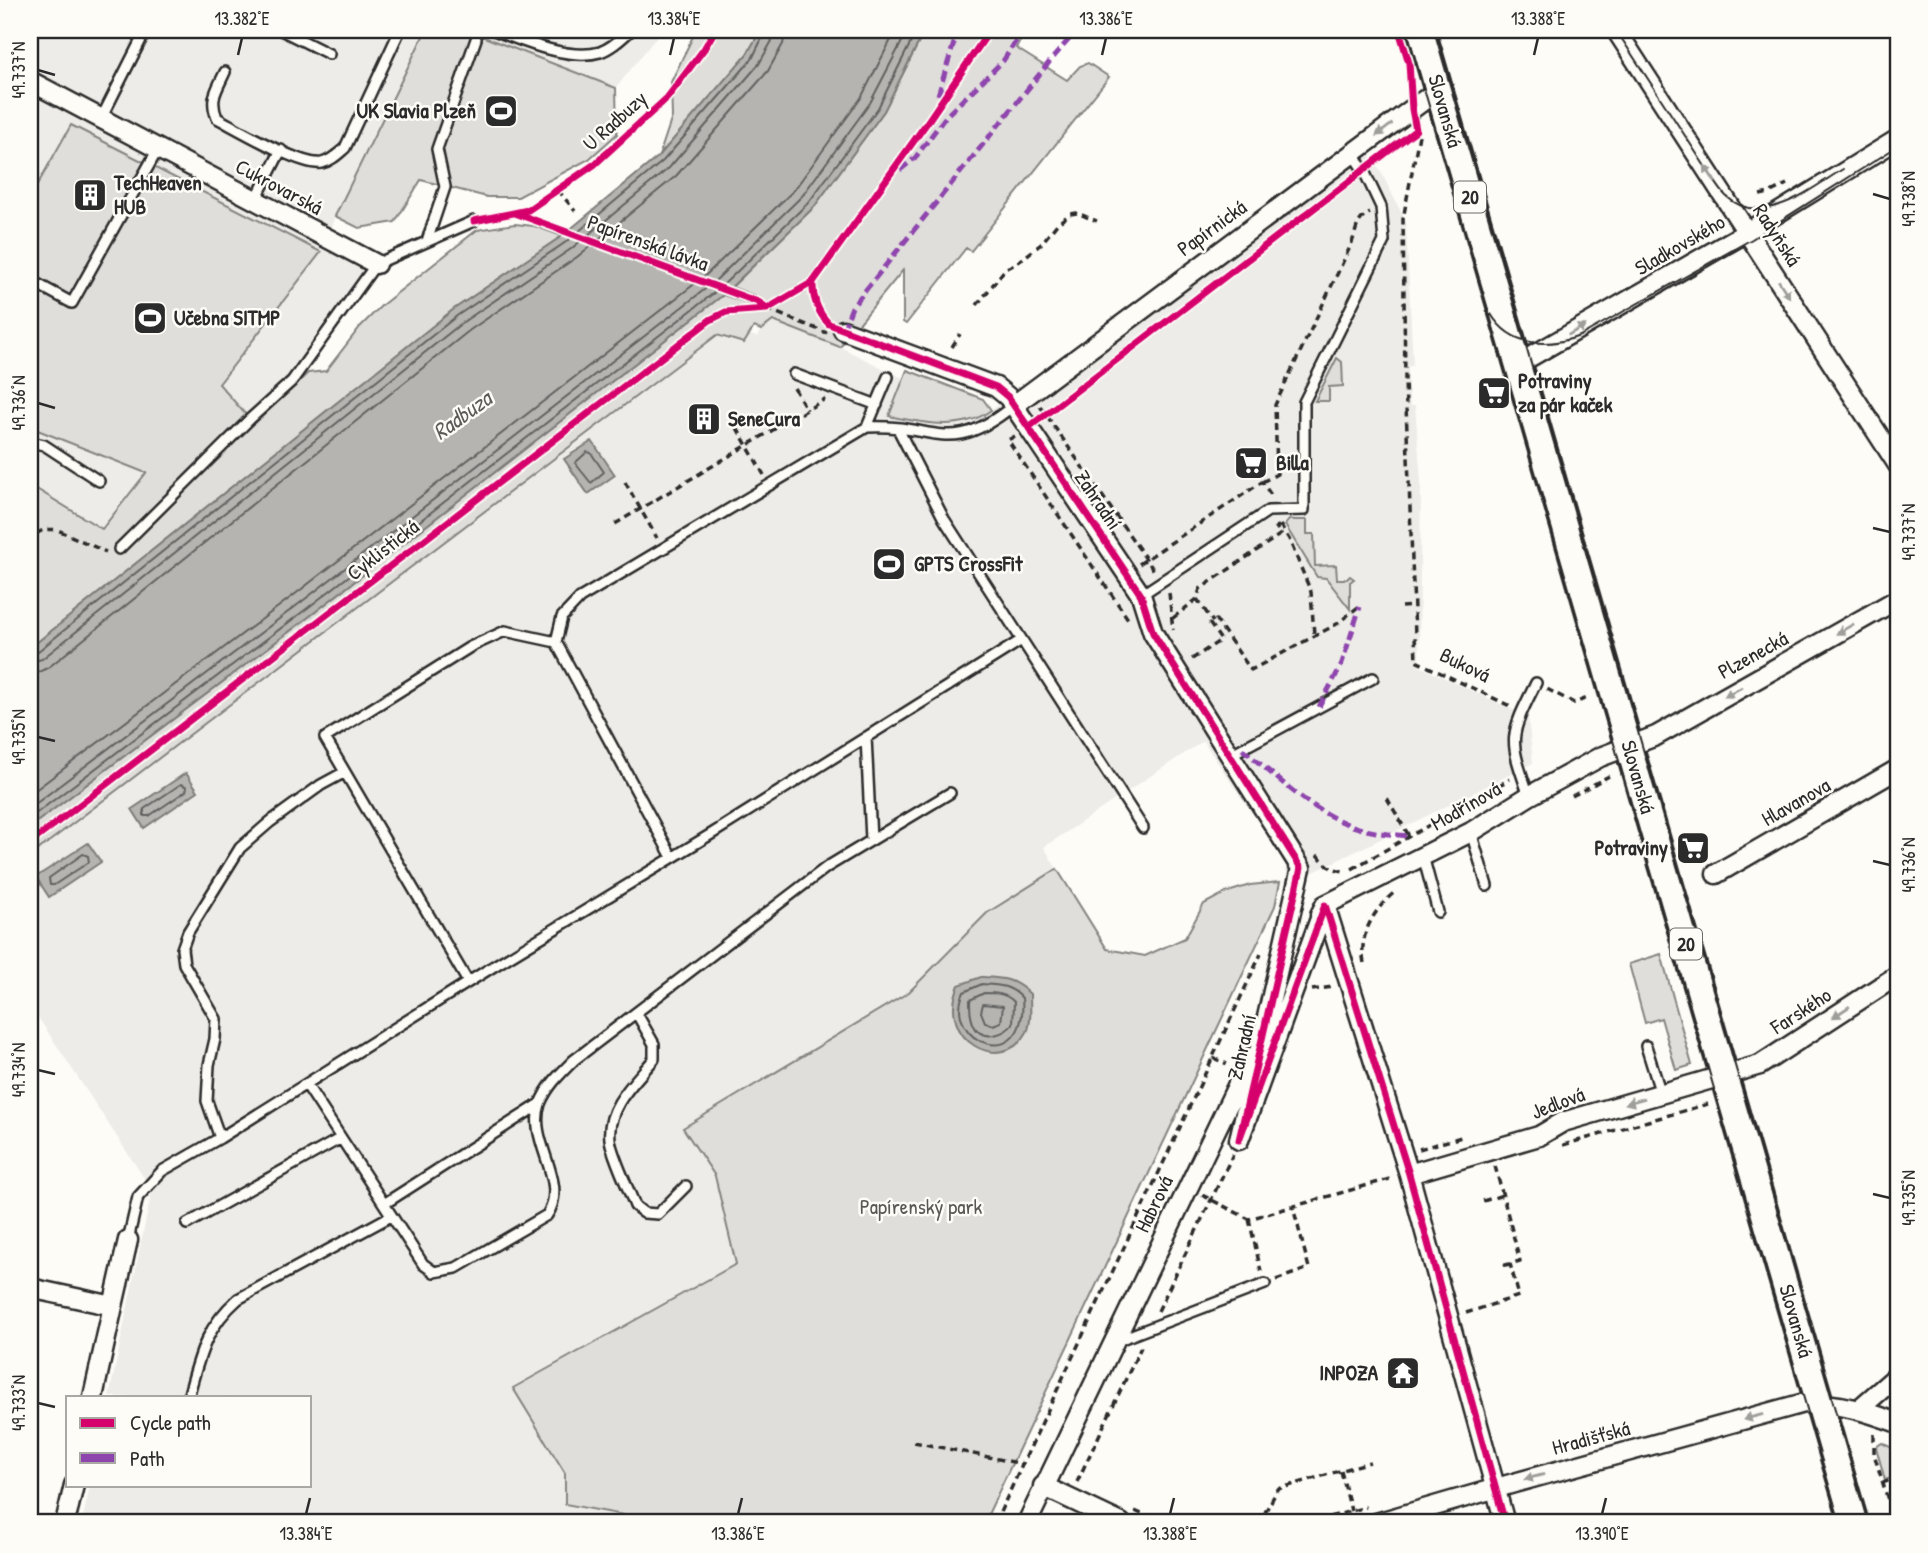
<svg xmlns="http://www.w3.org/2000/svg" width="1928" height="1553" font-family="'Patrick Hand',sans-serif">
<style>
.built{fill:#edece8}
.green{fill:#dfdeda;stroke:#858482;stroke-width:2}
.water{fill:#b5b4b1;stroke:#7e7d7b;stroke-width:2}
.pier{fill:#fdfcf7}
.lines{fill:none;stroke-linecap:round;stroke-linejoin:round}
.shore{stroke:#626261;stroke-width:2}
.service-casing{stroke:#2b2b2b;stroke-width:14}
.minor-casing{stroke:#2b2b2b;stroke-width:23}
.primary-casing{stroke:#2b2b2b;stroke-width:32}
.path{stroke:#2b2b2b;stroke-width:3.5;stroke-dasharray:7 5;stroke-linecap:butt}
.service{stroke:#fdfcf7;stroke-width:9}
.minor{stroke:#fdfcf7;stroke-width:18}
.primary{stroke:#fdfcf7;stroke-width:26}
.tram{stroke:#2b2b2b;stroke-width:2}
.quiet{stroke:#8e44ad;stroke-width:5;stroke-dasharray:10 5;stroke-linecap:butt}
.cycleway-casing{stroke:#fdfcf7;stroke-width:11}
.cycleway{stroke:#d6006c;stroke-width:7}
.oneway{fill:#9e9e9b}
.ticks{fill:none;stroke:#2b2b2b;stroke-width:2.5}
.labels{text-anchor:middle;stroke-width:5;stroke-linejoin:round;paint-order:stroke}
.shield{fill:#fdfcf7;stroke:#6a6a68;stroke-width:2}
.shield-label{font-size:19px;font-weight:bold;fill:#2b2b2b}
.poi-label{font-size:21px;font-weight:bold;fill:#2b2b2b;stroke:#fdfcf7;text-anchor:start}
.street-label{font-size:21px;fill:#2b2b2b;stroke:#fdfcf7}
.park-label{font-size:21px;fill:#585857;stroke:#fdfcf7}
.water-label{font-size:23px;font-style:italic;fill:#5b5b5a;stroke:#fdfcf7}
.neatline{fill:none;stroke:#2b2b2b;stroke-width:2.5}
.ticks-label{font-size:18px;text-anchor:middle;fill:#2b2b2b}
</style>
<rect width="100%" height="100%" fill="#fdfcf7"/>
<filter id="ink" filterUnits="userSpaceOnUse"><feTurbulence type="fractalNoise" baseFrequency=".0143" numOctaves="2"/><feDisplacementMap in="SourceGraphic" scale="14" xChannelSelector="R" yChannelSelector="G"/><feConvolveMatrix kernelMatrix="1 2 1 2 8 2 1 2 1" color-interpolation-filters="sRGB"/></filter>
<g filter="url(#ink)">
<path class="built" d="M30,30H426L335,216L327,238L376,264L292,381L250,419L219,384L321,252L71,125L30,198Z
M466,30H662L616,88Z
M1359,139L1380,170L1406,222L1413,365L1408,367V387L1410,406H1415L1421,481L1419,666L1528,717L1533,763L1284,887L1287,874L1284,860L1203,741L1044,847L1057,869L987,913L909,992L683,1128L715,1176L736,1263L513,1388L565,1473L577,1507L623,1515L647,1523H82L90,1485H310V1397H109L152,1190L30,1005V856L717,335L744,343L750,335L757,337L761,330L773,321L840,347L982,417Z
M30,427L146,472L102,529L30,485Z"/>
<path class="green" d="M426,30H466L616,88L617,134L589,159L518,197H487L421,180L395,222L359,228L335,216Z
M696,30H761L747,54L659,156L672,117L671,82Z
M925,30H1027L1016,48L1067,80L1080,66L1088,63L1109,77L971,251L966,248L906,324L903,322V270L840,347L773,321L761,330L754,327L744,343L717,335L30,856V827L310,616L723,295L756,306L759,297L732,287L814,207L884,111Z
M71,125L321,252L219,384L254,424L308,373L326,371L360,327L382,305L477,230L515,224L534,226L562,236L454,309L30,648V485L102,529L146,473L30,427V198Z
M1337,358L1342,362L1343,386L1329,387V401H1315Z
M907,370L983,399L991,410C962,432 923,423 889,416Z
M1289,520H1307V534H1314L1315,566L1336,565L1337,579H1347L1350,576L1354,579L1350,582V609L1326,578L1317,577L1285,525Z
M1057,869L1107,949L1145,956L1185,938L1204,904L1225,893L1250,885L1280,882L1275,906L984,1523H647L623,1515L565,1504V1473L513,1388L736,1264L715,1176L683,1128L909,992L987,913Z
M1661,954L1692,1065L1676,1070L1661,1018L1645,1023L1629,964Z
M1882,1443L1898,1451V1476L1885,1480L1876,1447Z"/>
<path class="water" d="M761,30H925L884,111L814,207L723,295L310,616L30,827V648L454,309L562,236L659,156L747,54Z
M592,441L615,475L588,494L564,459Z
M186,773L198,791L144,828L132,809Z
M88,843L101,862L49,897L36,877Z
M981,977C1003,978 1013,978 1030,994C1030,1006 1032,1022 1027,1032C1003,1076 935,1041 959,985Z"/>
<path class="pier" d="M567,228L732,287L735,288L727,296L558,235Z"/>
<g class="lines">
<path class="shore" d="M587,452L591,453L604,472L591,483L575,463Z
M30,653L37,652L458,315L566,242L663,161L752,59L766,30
M30,662L42,659L463,322L571,249L669,168L759,64L773,39L775,30
M30,673L41,671L49,667L470,330L577,257L676,176L768,71L783,44L786,30
M181,784L187,787L186,791L149,816H144V809Z
M30,794L294,595L706,275L794,190L861,98L896,30
M30,808L300,603L713,283L802,196L870,103L908,30
M30,818L305,610L719,289L809,202L878,108L917,30
M83,854L88,856L89,862L54,885H50L49,878Z
M982,984C999,985 1010,985 1022,998C1029,1076 941,1043 964,992Z
M984,993C995,993 1006,993 1014,1002L1013,1024C1005,1034 986,1041 976,1029C970,1020 970,1009 970,1000Z
M983,1004L1003,1006L1001,1022L993,1025L985,1022L981,1012Z"/>
<g class="service-casing">
<path id="service" d="M281,30L329,54
M494,30C522,41 570,61 600,52C612,48 622,38 631,30
M225,72C217,90 209,98 217,118C238,129 302,167 322,163C331,161 338,154 345,148L400,30
M30,102L39,86
M101,119L146,30
M255,201L281,150
M427,241L445,187L437,149L476,39
M30,280L72,303L158,149
M794,374L877,405
M867,427L888,377
M898,429L944,519L1143,828
M30,442L44,445L99,481
M119,549L250,419L292,381L376,264L474,221
M1141,595L1268,511L1304,510V402L1384,241L1381,207L1364,171L1352,153
M556,642L672,857
M866,737L871,840
M1230,755L1373,678
M1529,796C1509,739 1508,738 1536,683
M1471,832L1487,886
M1423,856L1438,912
M468,982L325,738L470,647L505,631L556,642L562,617L580,598L867,427C936,423 948,459 1014,405
M637,1014L654,1044V1059C636,1081 606,1107 610,1139C611,1153 629,1190 635,1206L644,1213L658,1214L686,1186
M1646,1046L1661,1094
M306,1084L423,1264L434,1272L456,1268L547,1215C570,1181 527,1142 540,1104C547,1086 561,1073 574,1060L827,867L950,793
M220,1138L207,1101L209,1065L215,1039L216,1019L184,964L182,949L188,932L240,848L270,822L321,785L345,772
M384,1204L540,1104
M187,1224L341,1138
M128,1240L138,1197L162,1171L220,1138L494,966L713,833L1020,641
M1116,1341L1265,1284
M189,1394C200,1354 206,1327 238,1299L391,1216"/>
</g>
<g class="minor-casing">
<path id="minor" d="M1616,30L1898,465
M30,81L376,264
M843,330L996,387L1008,397L1141,595L1153,633L1301,868L1239,1140L1325,905L1409,1174L1505,1523
M1518,364L1747,232L1898,139
M1014,405L1439,89
M1716,874L1898,769
M1320,915L1325,905L1471,832L1529,796L1600,757L1656,736L1898,599
M1409,1174L1539,1136L1563,1122L1760,1065L1898,975
M30,1288L113,1306L93,1397
M113,1306L128,1240
M1859,1409L1898,1375
M1043,1486L1121,1523
M65,1523L74,1485
M1027,1523L1251,1057
M1376,1523L1514,1483L1804,1403C1840,1403 1865,1411 1898,1423"/>
</g>
<g class="primary-casing">
<path id="primary" d="M1421,30L1854,1523"/>
</g>
<path class="path" d="M1419,135L1403,219L1405,381L1416,661L1510,706
M558,190L575,211
M1760,195L1769,193L1787,184
M977,305L1006,268L1016,264L1041,244L1057,224L1070,214L1077,213L1097,221
M767,309L827,333
M952,347L960,334
M794,388L807,410
M1040,406L1155,572
M737,428L764,475
M1015,436L1008,440L1130,622
M625,482L657,538
M1262,482L1277,474L1275,405L1351,245C1357,231 1355,220 1370,213
M615,524L825,399
M1280,525L1289,539L1311,592L1314,635
M30,544C35,531 43,528 58,530L106,552
M1139,564L1262,482L1273,498
M1169,593L1173,630
M1197,599L1213,622
M1401,607L1414,606
M1173,618L1197,599L1200,589L1281,534L1276,527L1279,526
M1192,659L1221,640L1210,624L1216,620L1251,670L1337,624L1358,607
M1547,689L1574,703L1590,697
M1572,796L1609,776
M1387,798L1409,836
M1317,855L1331,868L1347,872
M1352,869L1510,779
M1364,963C1358,934 1375,908 1396,891
M1312,990L1332,987
M1213,1058L1227,1064
M1563,1145L1708,1104
M1419,1149L1465,1136
M1495,1166L1520,1261L1502,1266
M1202,1195L1249,1219L1393,1178
M1483,1201L1503,1195
M1249,1219L1261,1271
M1276,1280L1309,1268L1293,1207
M1158,1311L1233,1154
M1466,1313L1519,1296L1510,1264
M1874,1434V1454L1895,1523
M914,1442L1023,1464
M1341,1471L1351,1511
M1077,1482L1141,1347
M1882,1483L1898,1478
M1135,1511L1161,1523
M995,1523L1261,954
M1057,1523L1059,1519L1067,1523
M1259,1523L1278,1489L1370,1462
M1307,1523L1366,1507"/>
<use href="#service" class="service"/>
<use href="#minor" class="minor"/>
<use href="#primary" class="primary"/>
<path class="tram" d="M1407,30L1840,1523
M1434,30L1868,1523
M1616,30L1710,174C1715,181 1720,190 1726,196C1762,230 1812,188 1843,169
M1491,314C1511,347 1547,348 1580,336L1752,239L1898,146"/>
<path class="quiet" d="M938,95L958,30
M900,170L915,158L946,116L1003,61L1023,30
M843,330L852,307L1051,60L1077,30
M1319,707L1341,666L1360,607
M1242,749C1274,774 1306,807 1345,823C1365,832 1387,834 1409,836"/>
<g class="cycleway-casing">
<path id="cycleway" d="M515,213L758,302L767,308
M474,221L528,210L595,164L667,98L704,49L715,30
M813,282C812,297 818,313 829,324L996,387L1008,397L1141,595L1153,633L1301,868L1239,1140L1325,905L1409,1174L1505,1523
M1029,427L1416,130L1412,109L1409,63L1399,30
M30,843L710,320L726,312L767,309L813,282L926,124L990,30"/>
</g>
<use href="#cycleway" class="cycleway"/>
</g>
<defs><path id="oneway-solid" d="M-6-.8H1V-3.2L6.5 0L1 3.2V.8H-6Z" transform="scale(1.75)"/></defs>
<g class="oneway">
<use href="#oneway-solid" transform="translate(1384 130) rotate(143)"/>
<use href="#oneway-solid" transform="translate(1710 174) rotate(-123)"/>
<use href="#oneway-solid" transform="translate(1784 289) rotate(57)"/>
<use href="#oneway-solid" transform="translate(1577 330) rotate(-30)"/>
<use href="#oneway-solid" transform="translate(1845 629) rotate(150)"/>
<use href="#oneway-solid" transform="translate(1733 692) rotate(151)"/>
<use href="#oneway-solid" transform="translate(1841 1012) rotate(147)"/>
<use href="#oneway-solid" transform="translate(1635 1101) rotate(164)"/>
<use href="#oneway-solid" transform="translate(1753 1417) rotate(165)"/>
<use href="#oneway-solid" transform="translate(1534 1477) rotate(165)"/>
</g>
</g>
<path class="ticks" d="M238,55L242,38M670,55L674,38M1102,55L1106,38M1534,55L1538,38M38,70L55,75M1873,194L1890,199M38,403L55,408M1873,528L1890,532M38,737L55,741M1873,861L1890,865M38,1070L55,1074M1873,1194L1890,1198M38,1403L55,1407M306,1514L310,1498M738,1514L742,1498M1170,1514L1174,1498M1602,1514L1606,1498"/>
<defs>
<g id="stadium-square" transform="scale(1.75)"><rect x="-9" y="-9" width="18" height="18" rx="4" fill="#2b2b2b" stroke="#fdfcf7"/><path d="M0-5a6.5 5 0 1 0 0 10a6.5 5 0 1 0 0-10ZM-3.5-1.8h7v3.6h-7Z" fill="#fff"/></g>
<g id="building-square" transform="scale(1.75)"><rect x="-9" y="-9" width="18" height="18" rx="4" fill="#2b2b2b" stroke="#fdfcf7"/><path d="M-4-6H4V6H1V3H-1V6H-4ZM-2.5-4.3h1.7v1.8h-1.7ZM.8-4.3h1.7v1.8H.8ZM-2.5-1h1.7V.8h-1.7ZM.8-1h1.7V.8H.8Z" fill="#fff"/></g>
<g id="supermarket-square" transform="scale(1.75)"><rect x="-9" y="-9" width="18" height="18" rx="4" fill="#2b2b2b" stroke="#fdfcf7"/><path d="M-6-5.5h2.5l.6 2H6L4.5 2H-2.5L-4.4-4H-6ZM-1.5 3.2a1.3 1.3 0 1 0 .1 0ZM3 3.2a1.3 1.3 0 1 0 .1 0Z" fill="#fff"/></g>
<g id="temple-square" transform="scale(1.75)"><rect x="-9" y="-9" width="18" height="18" rx="4" fill="#2b2b2b" stroke="#fdfcf7"/><path d="M0-6L5-2H3V0L6.5 2.5H4V6H1.5V3h-3V6H-4V2.5H-6.5L-3 0V-2H-5Z" fill="#fff"/></g>
</defs>
<g fill-rule="evenodd">
<use href="#stadium-square" x="501" y="111"/>
<use href="#building-square" x="90" y="195"/>
<use href="#stadium-square" x="150" y="318"/>
<use href="#supermarket-square" x="1494" y="393"/>
<use href="#building-square" x="704" y="419"/>
<use href="#supermarket-square" x="1251" y="463"/>
<use href="#stadium-square" x="889" y="564"/>
<use href="#supermarket-square" x="1693" y="848"/>
<use href="#temple-square" x="1403" y="1373"/>
</g>
<g class="labels">
<g class="shield">
<rect x="1454" y="181.5" width="32" height="31" rx="5"/>
<rect x="1670" y="928.5" width="32" height="31" rx="5"/>
</g>
<g class="shield-label">
<text x="1470" y="204">20</text>
<text x="1686" y="951">20</text>
</g>
<g class="poi-label">
<text x="476" y="118" text-anchor="end">UK Slavia Plzeň</text>
<text x="114" y="190">TechHeaven<tspan x="114" dy="24">HUB</tspan></text>
<text x="174" y="325">Učebna SITMP</text>
<text x="1518" y="388">Potraviny<tspan x="1518" dy="24">za pár kaček</tspan></text>
<text x="728" y="426">SeneCura</text>
<text x="1276" y="470">Billa</text>
<text x="914" y="571">GPTS CrossFit</text>
<text x="1668" y="855" text-anchor="end">Potraviny</text>
<text x="1378" y="1380" text-anchor="end">INPOZA</text>
</g>
<g class="street-label">
<text transform="translate(1445 111) rotate(74)" y="7">Slovanská</text>
<text transform="translate(615 121) rotate(-42)" y="7">U Radbuzy</text>
<text transform="translate(279 187) rotate(28)" y="7">Cukrovarská</text>
<text transform="translate(1212 228) rotate(-36)" y="7">Papírnická</text>
<text transform="translate(1777 235) rotate(57)" y="7">Radyňská</text>
<text transform="translate(648 243) rotate(20)" y="7">Papírenská lávka</text>
<text transform="translate(1680 245) rotate(-30)" y="7">Sladkovského</text>
<text transform="translate(1098 500) rotate(56)" y="7">Zahradní</text>
<text transform="translate(383 550) rotate(-38)" y="7">Cyklistická</text>
<text transform="translate(1753 655) rotate(-29)" y="7">Plzenecká</text>
<text transform="translate(1465 665) rotate(26)" y="7">Buková</text>
<text transform="translate(1638 777) rotate(74)" y="7">Slovanská</text>
<text transform="translate(1796 802) rotate(-30)" y="7">Hlavanova</text>
<text transform="translate(1466 806) rotate(-30)" y="7">Modřínová</text>
<text transform="translate(1801 1011) rotate(-33)" y="7">Farského</text>
<text transform="translate(1242 1047) rotate(-77)" y="7">Zahradní</text>
<text transform="translate(1558 1103) rotate(-21)" y="7">Jedlová</text>
<text transform="translate(1154 1204) rotate(-64)" y="7">Habrová</text>
<text transform="translate(1796 1321) rotate(74)" y="7">Slovanská</text>
<text transform="translate(1591 1438) rotate(-15)" y="7">Hradišťská</text>
</g>
<g class="park-label">
<text x="921" y="1214">Papírenský park</text>
</g>
<g class="water-label">
<text transform="translate(462 415) rotate(-36)" y="8">Radbuza</text>
</g>
</g>
<rect width="1928" height="1553" fill="none" stroke="#fdfcf7" stroke-width="77"/>
<rect x="66" y="1396" width="245" height="91" fill="#fdfcf7" stroke="#a9a8a5" stroke-width="2"/>
<rect x="80" y="1418" width="35" height="10" fill="#d6006c" stroke="#a9a8a5" stroke-width="2"/>
<text x="130" y="1430" font-size="21" fill="#2b2b2b">Cycle path</text>
<rect x="80" y="1453" width="35" height="10" fill="#8e44ad" stroke="#a9a8a5" stroke-width="2"/>
<text x="130" y="1466" font-size="21" fill="#2b2b2b">Path</text>
<rect x="38" y="38" width="1852" height="1476" class="neatline"/>
<g class="ticks-label">
<text x="242" y="25">13.382°E</text>
<text x="674" y="25">13.384°E</text>
<text x="1106" y="25">13.386°E</text>
<text x="1538" y="25">13.388°E</text>
<text transform="translate(19 70) rotate(-90)" y="6">49.737°N</text>
<text transform="translate(1909 199) rotate(-90)" y="6">49.738°N</text>
<text transform="translate(19 403) rotate(-90)" y="6">49.736°N</text>
<text transform="translate(1909 532) rotate(-90)" y="6">49.737°N</text>
<text transform="translate(19 737) rotate(-90)" y="6">49.735°N</text>
<text transform="translate(1909 865) rotate(-90)" y="6">49.736°N</text>
<text transform="translate(19 1070) rotate(-90)" y="6">49.734°N</text>
<text transform="translate(1909 1198) rotate(-90)" y="6">49.735°N</text>
<text transform="translate(19 1403) rotate(-90)" y="6">49.733°N</text>
<text x="306" y="1540">13.384°E</text>
<text x="738" y="1540">13.386°E</text>
<text x="1170" y="1540">13.388°E</text>
<text x="1602" y="1540">13.390°E</text>
</g>
</svg>
